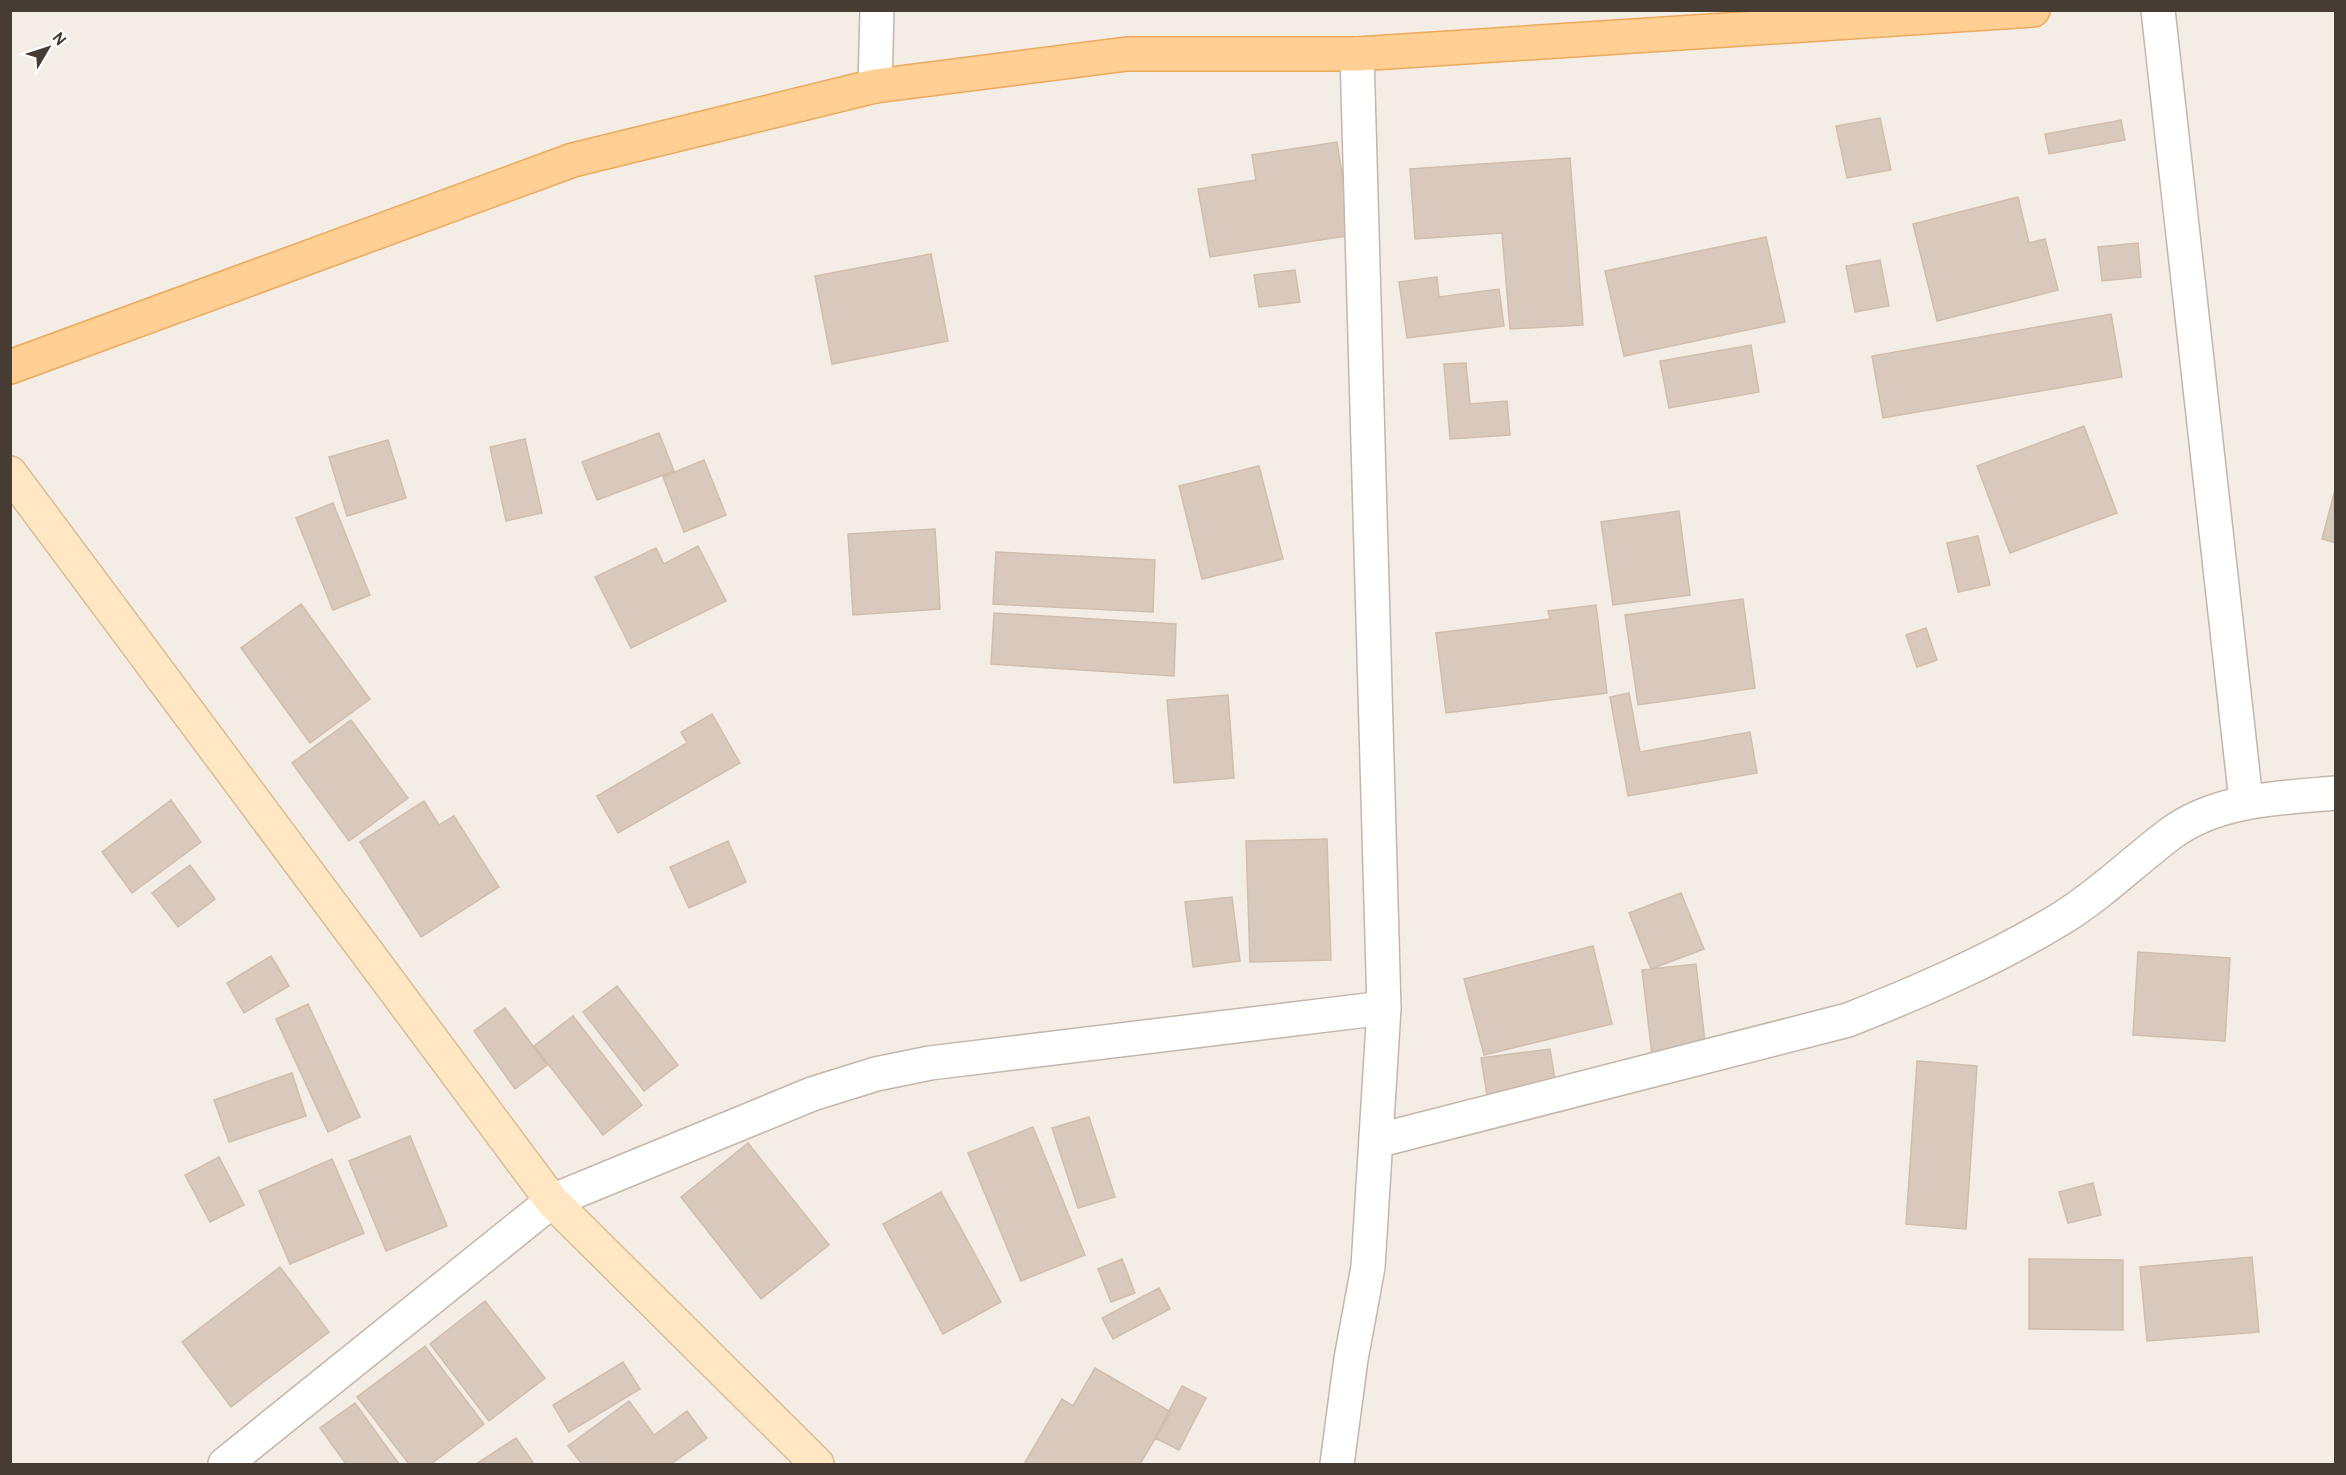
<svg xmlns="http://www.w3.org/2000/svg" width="2346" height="1475" font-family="Overpass,sans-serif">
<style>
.building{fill:#d9c9bd;stroke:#d1bdac;stroke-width:1.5}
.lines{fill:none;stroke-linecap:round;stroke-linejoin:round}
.street-casing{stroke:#c3b6aa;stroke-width:36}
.secondary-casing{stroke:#dabc94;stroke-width:36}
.primary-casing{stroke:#eba95c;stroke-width:36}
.street{stroke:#fff;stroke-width:33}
.secondary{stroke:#ffe7c4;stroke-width:33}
.primary{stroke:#ffcf93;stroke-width:33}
</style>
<rect width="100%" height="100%" fill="#f4ede5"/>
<path class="building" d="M1880,118L1891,170L1847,178L1836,126Z
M2121,120L2125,140L2049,154L2045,134Z
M1337,142L1352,235L1210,257L1198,189L1256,180L1252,155Z
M1570,158L1583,325L1510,329L1502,233L1415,239L1410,169Z
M2018,197L2029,243L2045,239L2058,290L1937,321L1913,224Z
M1766,237L1785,322L1624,356L1605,271Z
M2138,243L2141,277L2102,281L2098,247Z
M931,254L948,341L832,364L815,276Z
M1880,260L1889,306L1855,312L1846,266Z
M1295,270L1300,302L1259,307L1254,275Z
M1437,277L1439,297L1499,289L1504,326L1407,338L1399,282Z
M2111,314L2122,377L1883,418L1872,356Z
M1751,345L1759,392L1669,408L1660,361Z
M1466,363L1470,404L1507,401L1510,435L1450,439L1444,364Z
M2084,426L2117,513L2010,553L1977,466Z
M659,433L674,471L597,500L582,462Z
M525,439L542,513L506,521L490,447Z
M388,440L406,498L347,516L329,457Z
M704,460L726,515L684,532L663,477Z
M1259,466L1283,559L1202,579L1179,486Z
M2336,486V543L2322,539Z
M333,503L370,595L333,610L296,518Z
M1679,511L1690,595L1613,605L1601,522Z
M935,529L940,609L853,615L848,534Z
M1978,536L1990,585L1958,592L1947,543Z
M698,546L726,601L631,648L595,577L656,548L664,564Z
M996,552L1155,560L1153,612L993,604Z
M1743,599L1755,688L1638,705L1625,615Z
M301,604L370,699L310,743L241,648Z
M1596,605L1607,693L1446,713L1436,633L1550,619L1548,611Z
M994,613L1176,624L1174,676L991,664Z
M1926,628L1937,660L1917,667L1906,635Z
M1629,693L1640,752L1750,732L1757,773L1628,796L1610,697Z
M1228,695L1234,778L1174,783L1167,700Z
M712,714L740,763L618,833L597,796L687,743L681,732Z
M351,720L408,798L349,841L292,763Z
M171,800L201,842L132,893L102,852Z
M424,801L439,825L454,816L499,887L421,937L360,842Z
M1327,839L1331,960L1250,962L1246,841Z
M728,841L746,882L689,908L670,867Z
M190,865L215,899L178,927L152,893Z
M1681,893L1704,949L1651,969L1629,913Z
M1232,897L1240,961L1193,967L1185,902Z
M1593,946L1612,1024L1484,1055L1464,979Z
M2138,952L2230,958L2225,1041L2133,1035Z
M271,956L289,986L244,1013L227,983Z
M1696,964L1706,1050L1652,1055L1642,970Z
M617,986L678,1065L644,1091L583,1012Z
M308,1004L360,1117L328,1132L276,1019Z
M505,1008L547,1065L515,1089L474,1031Z
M573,1016L642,1105L603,1135L534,1046Z
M1550,1049L1558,1098L1489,1108L1481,1058Z
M1917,1061L1977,1066L1966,1229L1906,1224Z
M292,1073L306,1116L229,1142L214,1100Z
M1089,1117L1115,1197L1078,1208L1052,1128Z
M1033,1127L1085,1255L1021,1281L968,1153Z
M410,1136L447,1226L386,1251L349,1161Z
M748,1143L829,1245L761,1299L681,1197Z
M219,1157L244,1205L210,1222L185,1175Z
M332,1159L364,1233L290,1264L259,1191Z
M2093,1183L2101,1215L2068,1223L2059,1192Z
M941,1192L1001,1302L943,1334L883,1224Z
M2252,1257L2259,1332L2147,1341L2140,1267Z
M1122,1259L1135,1293L1111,1302L1098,1269Z
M2029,1259L2123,1260V1330L2029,1329Z
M280,1267L329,1332L231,1407L182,1342Z
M1159,1288L1170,1309L1113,1339L1102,1318Z
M485,1301L545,1378L489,1421L430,1344Z
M425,1346L484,1424L431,1464H409L357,1397Z
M623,1362L640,1389L569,1432L553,1405Z
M1095,1368L1171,1412L1140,1464H1024L1062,1399L1073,1406Z
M1182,1386L1206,1398L1179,1450L1155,1438Z
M629,1401L654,1435L687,1411L707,1438L671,1464H582L568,1446Z
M355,1403L399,1464H346L320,1428Z
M516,1438L534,1464H476Z"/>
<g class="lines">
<g class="street-casing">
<path id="street" d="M2158,10L2246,801
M875,86L877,10
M1376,1141L1848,1020C1921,991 1995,959 2062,918C2101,894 2133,862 2170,834C2217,799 2279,798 2336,793
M225,1464L552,1201L812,1094L876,1074L930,1063L1384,1008
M1337,1464L1351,1359L1368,1267L1384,1008L1357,54"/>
</g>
<g class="secondary-casing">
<path id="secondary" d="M10,473L552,1201L817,1464"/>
</g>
<g class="primary-casing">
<path id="primary" d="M10,367L573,160L875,86L1127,54H1357L2033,10"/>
</g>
<use href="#street" class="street"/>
<use href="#secondary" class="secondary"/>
<use href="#primary" class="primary"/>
</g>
<rect width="2346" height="1475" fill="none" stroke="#463c34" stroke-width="24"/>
<g transform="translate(48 48) rotate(51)" stroke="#ffffff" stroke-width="4.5" paint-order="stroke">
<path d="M0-4.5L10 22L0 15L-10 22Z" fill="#463c34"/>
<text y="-9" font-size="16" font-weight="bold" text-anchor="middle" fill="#463c34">N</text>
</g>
</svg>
